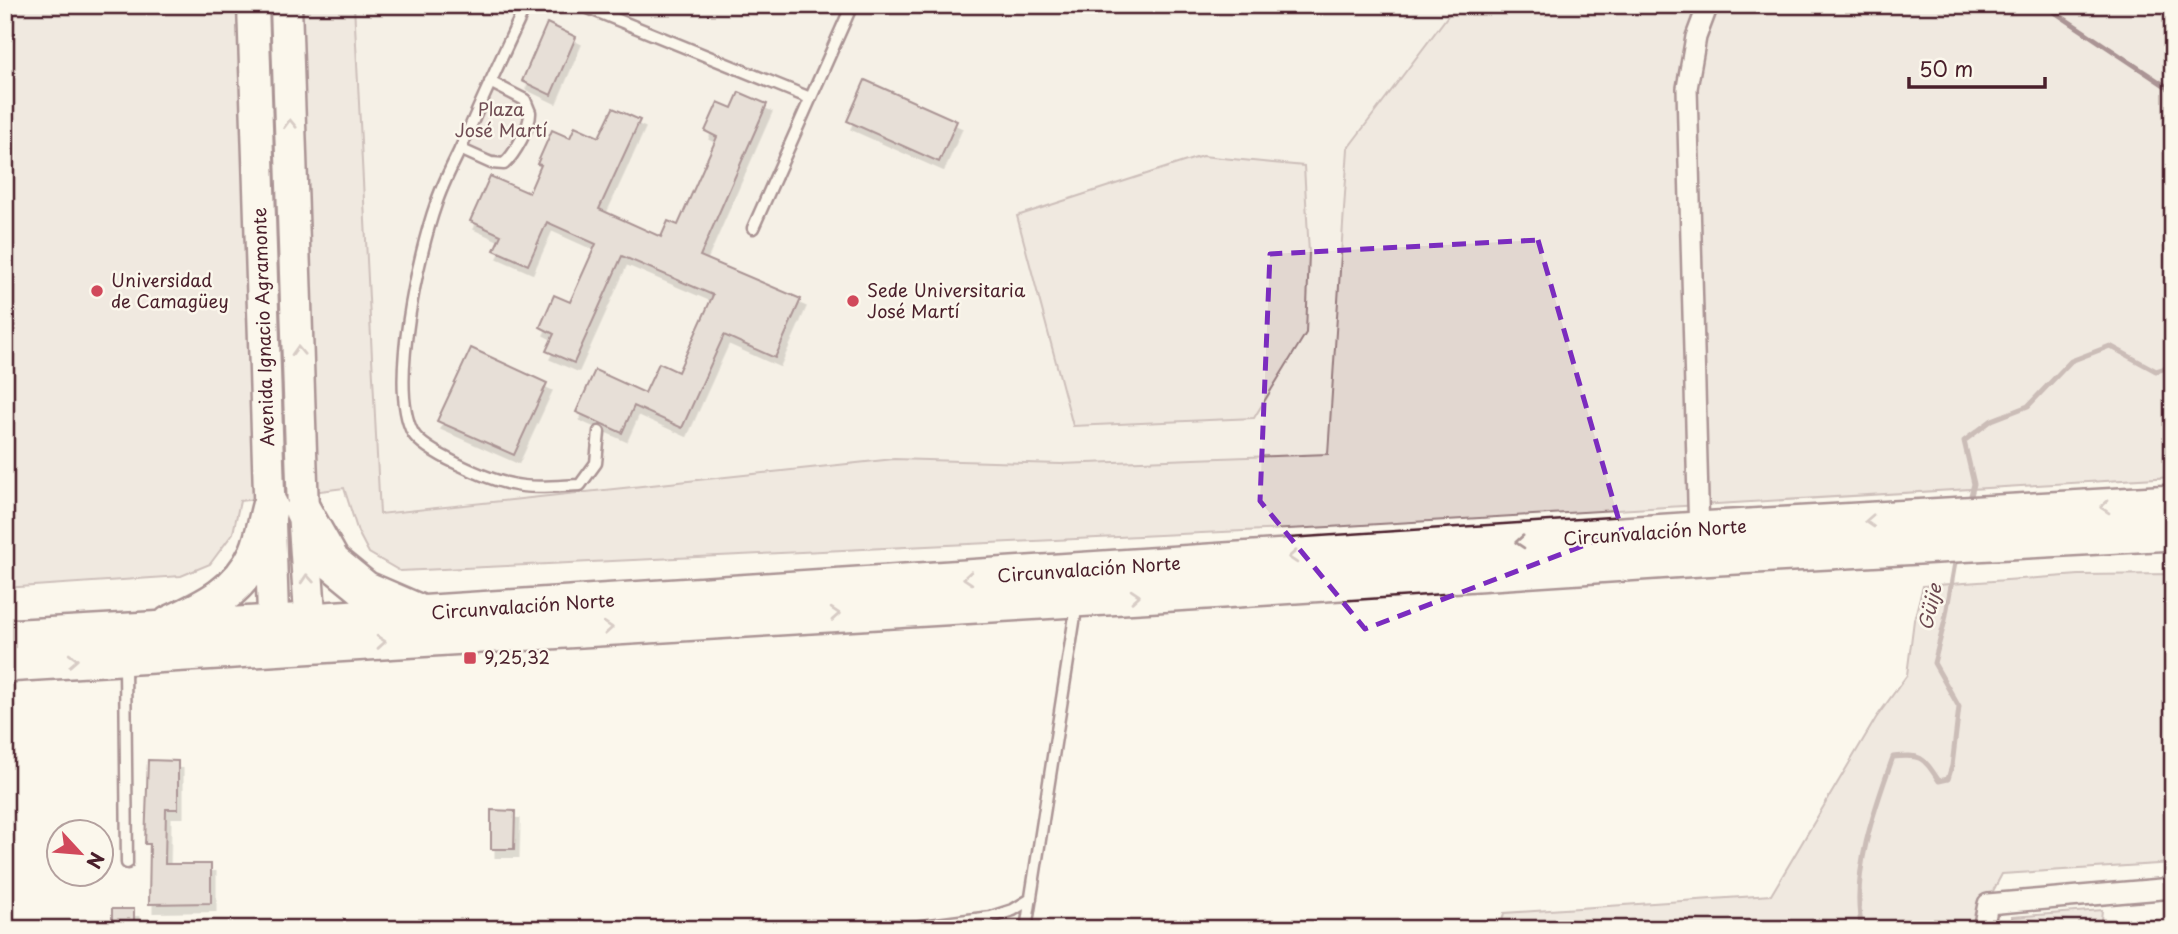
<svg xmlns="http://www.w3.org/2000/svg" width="2178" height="934" font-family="'Playpen Sans',sans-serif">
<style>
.built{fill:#eee7de}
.green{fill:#e2d7d0;stroke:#967b7e;stroke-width:2}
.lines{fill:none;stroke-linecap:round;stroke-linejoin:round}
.stream{stroke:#907477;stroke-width:5}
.building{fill:#cfc2bc;stroke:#4a1f2b;stroke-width:2;filter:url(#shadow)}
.lane-casing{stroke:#4a1f2b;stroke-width:15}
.street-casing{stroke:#4a1f2b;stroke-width:24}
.primary-casing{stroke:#4a1f2b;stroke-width:35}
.highway-casing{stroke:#4a1f2b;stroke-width:40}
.lane{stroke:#fbf7ec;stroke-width:10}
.street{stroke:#fbf7ec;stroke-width:19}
.primary{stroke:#fbf7ec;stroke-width:30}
.highway{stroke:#fbf7ec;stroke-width:35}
.rail{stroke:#4a1f2b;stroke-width:5}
.oneway{stroke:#ab9695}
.marked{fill:none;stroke:#7b2cbf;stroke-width:5;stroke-dasharray:14 9;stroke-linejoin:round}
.poi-dot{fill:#d1495b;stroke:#fbf7ec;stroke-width:2.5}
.labels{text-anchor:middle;stroke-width:5;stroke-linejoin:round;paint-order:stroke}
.park-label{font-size:18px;fill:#704d54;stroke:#fbf7ec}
.poi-label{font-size:18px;fill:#4a1f2b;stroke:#fbf7ec;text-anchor:start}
.street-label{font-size:18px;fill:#4a1f2b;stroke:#fbf7ec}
.water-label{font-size:19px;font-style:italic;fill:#6d4a51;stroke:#fbf7ec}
</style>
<defs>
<filter id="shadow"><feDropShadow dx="4.5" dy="8" stdDeviation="0" flood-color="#0004"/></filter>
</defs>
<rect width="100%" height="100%" fill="#fbf7ec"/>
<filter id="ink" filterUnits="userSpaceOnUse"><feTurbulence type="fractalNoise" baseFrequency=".0143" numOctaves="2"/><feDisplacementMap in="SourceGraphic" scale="14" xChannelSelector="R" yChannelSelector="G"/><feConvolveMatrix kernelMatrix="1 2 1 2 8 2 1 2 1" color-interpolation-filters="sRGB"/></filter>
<g filter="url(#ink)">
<path class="built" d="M354,5H1456L1348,149L1328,454L1061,464L894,459L379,514Z"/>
<path class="green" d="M5,5H354L380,514L894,459L1061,464L1328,454L1348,148L1456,5H2173V477L1329,527L400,571L369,553L358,532L344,488L240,501L233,533L210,564L181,576L5,588Z
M492,90L522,103C529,121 515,139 507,154C494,161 480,151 467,146Z
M1202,156L1304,166L1309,253L1306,333L1254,418L1073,426L1017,216Z
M2173,574V863L2002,874L1973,929H1500L1504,913L1771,895L1876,718L1907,675L1914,620L1923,586L2079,575Z
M2102,910L2100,929H2011L2012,917Z"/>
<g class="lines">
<path class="stream" d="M1969,503L1974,484L1964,441L1992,420L2028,406L2071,361L2110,346L2156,371L2173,366
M1862,929C1850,876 1875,807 1893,757C1922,754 1923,757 1939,781L1948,779L1952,766L1959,707L1934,663L1945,620L1956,557"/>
</g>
<path class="building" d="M547,23L576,37L551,95L522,81Z
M865,80L957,121L939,162L847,121Z
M739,92L767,104L700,256L801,299L775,358L724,335L682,428L634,406L622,433L576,412L595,370L645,393L659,363L678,372L713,295L622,256L574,363L546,351L554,334L540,327L554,295L570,302L596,244L547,222L528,265L494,250L501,235L470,221L490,176L529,193L541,165L537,164L552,130L570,138L575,126L599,137L613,108L640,120L599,209L661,237L668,221L678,225L717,137L705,131L718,102L732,108Z
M471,348L547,383L514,455L437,421Z
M148,760L178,761V809H166L165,864H211V903L149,904L150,844H145Z
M491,810L515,811L514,849H491Z
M112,909H134V929H112Z"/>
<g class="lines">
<g class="lane-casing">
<path id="lane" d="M526,5C505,50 484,95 464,141C455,161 443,182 436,204C419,252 388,388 413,433C424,452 489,480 511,484C533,489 557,486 580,485L596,463L599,432
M581,5L810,98
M460,149L491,163L504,164C514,155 531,126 530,112C529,110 526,102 525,100L490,82
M753,228L852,5
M125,664L127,863
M898,929L991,917L1013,910L1031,899
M1026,929L1077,603"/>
</g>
<g class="street-casing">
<path id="street" d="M1699,537L1687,88L1696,37L1708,5
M1983,929L1988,904L2173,888"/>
</g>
<g class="primary-casing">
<path id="primary" d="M253,5L274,645
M286,5L303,511L312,643"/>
</g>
<g class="highway-casing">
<path id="highway" d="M303,511L332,562L365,589L416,611
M170,624C207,607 239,592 257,553C263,539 266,521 270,506
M5,638L310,621L1698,530L2173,503
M5,664L1222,590L1700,558L2173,532"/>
</g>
<use href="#lane" class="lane"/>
<use href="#street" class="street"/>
<use href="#primary" class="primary"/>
<use href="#highway" class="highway"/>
<path class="rail" d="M2044,5L2173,91"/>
</g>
<defs><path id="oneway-chevron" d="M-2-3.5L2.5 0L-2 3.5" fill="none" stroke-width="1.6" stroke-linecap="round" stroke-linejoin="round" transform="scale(1.75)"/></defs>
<g class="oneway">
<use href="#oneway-chevron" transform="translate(290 124) rotate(-92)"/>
<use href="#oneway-chevron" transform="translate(298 351) rotate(-92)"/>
<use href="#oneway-chevron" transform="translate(2105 507) rotate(176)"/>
<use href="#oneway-chevron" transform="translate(1870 521) rotate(177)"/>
<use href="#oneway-chevron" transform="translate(1520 542) rotate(176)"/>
<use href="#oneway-chevron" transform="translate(1293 557) rotate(176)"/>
<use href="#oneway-chevron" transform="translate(968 578) rotate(176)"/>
<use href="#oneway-chevron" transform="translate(307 579) rotate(-94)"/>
<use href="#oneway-chevron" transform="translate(1135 596) rotate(-4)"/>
<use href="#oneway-chevron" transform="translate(835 614) rotate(-4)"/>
<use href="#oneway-chevron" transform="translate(608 628) rotate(-4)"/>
<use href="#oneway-chevron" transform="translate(381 642) rotate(-4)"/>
<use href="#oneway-chevron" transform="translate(73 660) rotate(-3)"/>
</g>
</g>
<path d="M0 0H2178V934H0ZM1538,240L1622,531L1365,629L1260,501L1270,254Z" fill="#fbf7ec" fill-opacity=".55" fill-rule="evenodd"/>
<path class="marked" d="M1538,240L1622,531L1365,629L1260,501L1270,254Z"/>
<g class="poi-dot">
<circle cx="97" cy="291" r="7"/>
<circle cx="853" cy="301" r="7"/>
<rect x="463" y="651" width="14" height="14" rx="3.5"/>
</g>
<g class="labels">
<g class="park-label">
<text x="501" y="116">Plaza<tspan x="501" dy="21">José Martí</tspan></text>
</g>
<g class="poi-label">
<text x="111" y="287">Universidad<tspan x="111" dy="21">de Camagüey</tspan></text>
<text x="867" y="297">Sede Universitaria<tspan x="867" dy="21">José Martí</tspan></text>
<text x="484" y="664">9,25,32</text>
</g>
<g class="street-label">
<text transform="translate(264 327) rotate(-92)" y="6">Avenida Ignacio Agramonte</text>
<text transform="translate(1655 533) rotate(-4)" y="6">Circunvalación Norte</text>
<text transform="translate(1089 570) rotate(-4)" y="6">Circunvalación Norte</text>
<text transform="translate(523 607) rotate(-4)" y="6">Circunvalación Norte</text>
</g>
<g class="water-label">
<text transform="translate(1930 607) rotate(-77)" y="7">Güije</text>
</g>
</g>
<rect width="2178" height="934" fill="none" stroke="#fbf7ec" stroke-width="28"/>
<rect x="14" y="14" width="2150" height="906" fill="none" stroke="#4a1f2b" stroke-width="2.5" filter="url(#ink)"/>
<g transform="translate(80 853) rotate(116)"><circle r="33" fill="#fbf7ec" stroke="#b4a19f" stroke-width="2"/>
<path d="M0-5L12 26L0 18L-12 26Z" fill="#d1495b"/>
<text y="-10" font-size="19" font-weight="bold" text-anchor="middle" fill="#4a1f2b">N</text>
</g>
<path d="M1909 77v10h136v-10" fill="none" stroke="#4a1f2b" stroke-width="3.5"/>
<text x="1919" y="77" font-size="21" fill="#4a1f2b" stroke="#fbf7ec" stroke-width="5" paint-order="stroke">50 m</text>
</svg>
